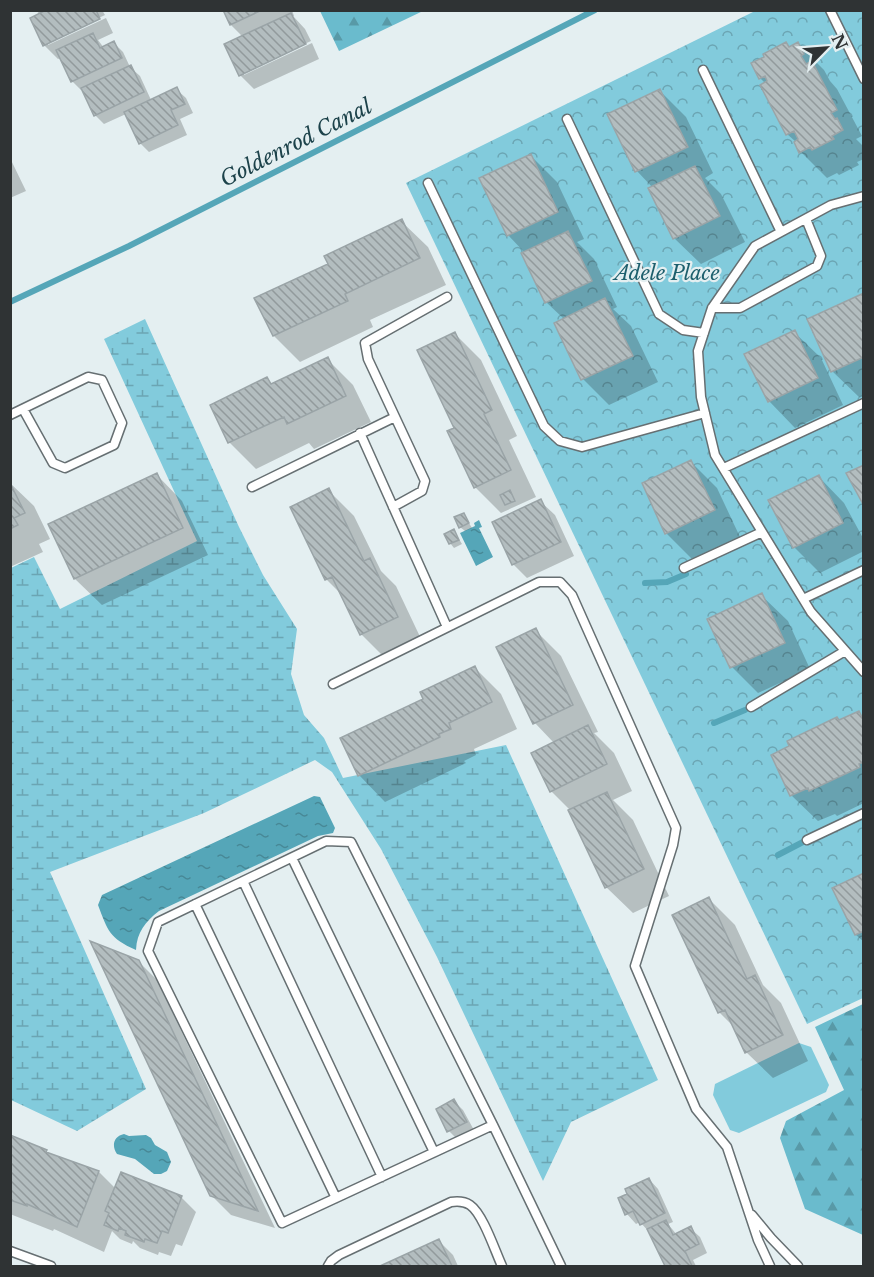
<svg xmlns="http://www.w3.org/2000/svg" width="874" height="1277" font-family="'Libre Baskerville',serif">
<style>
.forest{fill:url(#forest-firs)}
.wetland{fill:url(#wetland-marsh)}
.park{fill:url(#park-crowns)}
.pitch{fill:#82cbdc}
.water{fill:url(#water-ripples)}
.shadow{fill:#0003}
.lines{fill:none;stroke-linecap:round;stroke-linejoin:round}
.stream{stroke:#55a6b8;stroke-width:6}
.building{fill:url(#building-back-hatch);stroke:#9aa4a7;stroke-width:1.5}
.service-casing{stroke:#666f72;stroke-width:11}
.service{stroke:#fff;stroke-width:8}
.labels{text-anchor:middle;stroke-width:4.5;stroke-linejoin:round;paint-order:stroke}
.park-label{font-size:20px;font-style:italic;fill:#1d5f6d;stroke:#e4eff1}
.water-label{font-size:21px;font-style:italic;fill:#1c424a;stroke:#e4eff1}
</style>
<defs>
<pattern id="forest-firs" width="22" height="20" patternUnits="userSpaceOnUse" patternTransform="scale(1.5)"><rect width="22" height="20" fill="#6abbcd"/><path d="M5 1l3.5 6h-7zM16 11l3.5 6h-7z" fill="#5899a7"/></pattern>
<pattern id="wetland-marsh" width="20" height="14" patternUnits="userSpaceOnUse" patternTransform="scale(1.5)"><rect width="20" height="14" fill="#82cbdc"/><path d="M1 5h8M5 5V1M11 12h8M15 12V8" fill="none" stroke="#6ba5b3"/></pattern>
<pattern id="park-crowns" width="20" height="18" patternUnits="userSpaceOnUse" patternTransform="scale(1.5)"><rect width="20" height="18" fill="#82cbdc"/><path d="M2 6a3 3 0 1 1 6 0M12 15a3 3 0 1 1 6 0" fill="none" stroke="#6ba5b3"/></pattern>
<pattern id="water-ripples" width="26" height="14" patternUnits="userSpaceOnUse" patternTransform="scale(1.5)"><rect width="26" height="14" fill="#55a6b8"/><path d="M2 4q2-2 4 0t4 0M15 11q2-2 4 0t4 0" fill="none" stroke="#478896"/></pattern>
<pattern id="building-back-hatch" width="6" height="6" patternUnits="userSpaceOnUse" patternTransform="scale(1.5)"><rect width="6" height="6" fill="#b3bdbf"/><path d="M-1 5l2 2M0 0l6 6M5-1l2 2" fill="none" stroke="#929a9c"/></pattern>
</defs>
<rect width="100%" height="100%" fill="#e4eff1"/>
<path class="forest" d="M320,11H423L339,51Z
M863,1004V1235L805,1209L780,1138L786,1121L844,1090L815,1027Z"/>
<path class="wetland" d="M145,319L239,527L263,575L297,629L291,674L304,715L324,738L343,778L506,745L658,1080L571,1122L543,1181L437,957L381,849L332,772L315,760L204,813L50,872L146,1089L77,1131L11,1100V568L34,557L60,609L197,541L104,339Z"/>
<path class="park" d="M755,11H863V998L807,1024L406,183Z"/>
<path class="pitch" d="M799,1043L811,1047L829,1085L826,1092L739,1133L730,1130L713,1095L715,1084Z"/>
<path class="water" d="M479,520L482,527L479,528L493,557L476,566L460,533L475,526L474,523Z
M314,796L320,797L335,828L333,833L318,836L159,911C145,922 137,932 136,950C109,938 108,931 98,905L102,895Z
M124,1134L129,1136L146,1135L151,1138L155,1145L167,1152L171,1162L167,1171L161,1174H154L135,1159L117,1154C111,1145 114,1136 124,1134Z"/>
<path class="shadow" d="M36,10H102L105,15L48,42V45L106,18L113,33L98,40L104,48L114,43L123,52L130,67L140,76L151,100L176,89L186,98L193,113L180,119L187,135L149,152L140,143L126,114L104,124L95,115L83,89L81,90L72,81L61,58L58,59L44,45L40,15Z
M225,10H292L294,16H293L305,29L311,41L244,72V75L312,43L319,59L254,89L240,75L243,37L231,25Z
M786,44L790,48L798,44L824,70L830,81L837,89L862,136L856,139L864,147V159L857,162L859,165L839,175L837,173L827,178L801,152L796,142L787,134L766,84L760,78Z
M660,91L686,117L713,173L705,178L721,194L745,242L701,264L674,238L653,188L637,171L609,115Z
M531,156L557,182L584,239L577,242L594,259L617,307L613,309L631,326L658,382L609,405L583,379L556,323L564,319L546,302L525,253L508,235Z
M10,158L26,191L10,198Z
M401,221L428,247L446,285L370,320L373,327L300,362L274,336L330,264Z
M864,295V395L859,397L832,371Z
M794,332L821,358L843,405L795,428L769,401Z
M455,334L481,360L517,436L509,440L536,497L501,513L475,487Z
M327,359L353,385L371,422L314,449L309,443L256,469L230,443L212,405L267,379L273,385Z
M691,462L717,488L740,537L692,559L666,533Z
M156,474L182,501L208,555L102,605L75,579L50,525Z
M818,476L844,503L864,540V551L820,573L794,547Z
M10,483L34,506L50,539L39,544L43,552L10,567Z
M328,490L354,516L381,571L396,586L423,643L387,660L361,634L342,595L326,579Z
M540,501L555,515L574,556L527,578L513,564Z
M464,515L472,528L465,531L460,527Z
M454,531L462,544L454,548L450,543Z
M761,595L788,621L810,669L758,693L732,667L709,619Z
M535,630L561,656L598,732L594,733L614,753L632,791L613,800L633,820L669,896L633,913L606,887L569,809L551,791L554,743L535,723L498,648Z
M475,668L501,694L517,729L474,749L476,755L464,761L466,763L385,802L359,775L425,700Z
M859,713L864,718V803L837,816L835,814L818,821L791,795L840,722Z
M864,875V942L856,935L834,888Z
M709,899L735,925L763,985L781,1003L808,1061L773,1078L746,1052L735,1028L719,1012Z
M138,961L157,980L275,1228L231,1215L212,1196Z
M454,1101L463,1110L475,1132L458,1140L449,1131Z
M10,1136L46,1151L52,1156L99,1172L116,1189L122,1174L181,1197L196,1212L182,1246L176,1244L171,1256L159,1252L158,1255L140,1248L133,1241L132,1244L120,1239L112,1231L104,1252L54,1229L53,1231L10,1214Z
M649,1179L658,1189L673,1222L668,1224L677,1235L690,1228L700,1237L707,1253L693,1260L696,1266H667L651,1234L640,1222L636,1224L627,1214L620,1199L629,1195Z
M439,1241L453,1255L458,1266H384Z"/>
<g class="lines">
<path class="stream" d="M10,302L129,246L595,10
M645,583L667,582L686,574
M714,723L745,710
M778,855L803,842"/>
</g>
<path class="building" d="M46,10H96L100,19L43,46L30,18Z
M223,10H262L230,25Z
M291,13L306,44L239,76L224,44Z
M93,33L100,48L114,41L122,58L71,82L56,50Z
M786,42L789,47L798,42L804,54L801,56L806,64L812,61L837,110L831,113L835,119L837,118L843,130L832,136L834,139L812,150L810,147L799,153L794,142L798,139L794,131L786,135L760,85L767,81L765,76L759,79L751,63L764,57L763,54Z
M131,65L144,92L94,116L81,88Z
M177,87L185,104L171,110L178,125L139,144L124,112Z
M660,89L688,147L635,172L607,114Z
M531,154L558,212L507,236L479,178Z
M695,166L720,216L673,239L648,188Z
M402,219L420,258L345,294L348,301L273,336L254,298L328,264L324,256Z
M568,231L592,281L545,303L521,253Z
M864,293V357L831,372L807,319Z
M605,298L633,356L581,380L554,323Z
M795,330L818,378L768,402L744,354Z
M455,332L492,410L484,414L511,470L474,488L447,431L454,428L417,350Z
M328,357L346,396L287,424L284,417L228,443L210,405L267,377L271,384Z
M691,460L715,510L665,534L642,483Z
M864,465V506L846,473Z
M157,473L183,528L74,579L48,524Z
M819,475L843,523L793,548L768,500Z
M10,483L25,513L14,518L18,525L10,529Z
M329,488L364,561L370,558L398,617L360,635L332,577L325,580L290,507Z
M510,490L515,501L505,505L500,495Z
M541,499L561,542L512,565L492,522Z
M464,513L469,523L459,528L454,517Z
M454,529L459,540L449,544L444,534Z
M762,593L785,643L730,668L707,619Z
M536,628L573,705L533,724L496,647Z
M475,666L492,702L449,723L451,729L439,734L440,737L358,776L340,738L423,699L420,692Z
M859,711L864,721V762L859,764L860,767L809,791L808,788L790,796L771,755L789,746L787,741L837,717L839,720Z
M588,725L607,764L550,792L531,753Z
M607,792L644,869L605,888L568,810Z
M864,873V931L855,935L832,888Z
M709,897L747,979L755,975L783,1035L745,1053L725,1010L718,1013L672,915Z
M90,941L139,960L258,1211L210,1196Z
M454,1099L467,1122L447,1132L436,1109Z
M10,1135L47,1150L46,1152L99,1171L77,1227L27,1204V1206L10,1200Z
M121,1172L182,1196L168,1233L162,1231L157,1243L145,1239L144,1242L125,1235L126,1231L119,1228L118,1231L104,1225L109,1213L105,1211Z
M649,1178L665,1213L640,1225L633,1211L625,1215L618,1198L627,1194L625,1189Z
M666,1220L673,1235L691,1226L699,1244L685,1251L692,1266H665L647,1229Z
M439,1239L452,1266H380Z"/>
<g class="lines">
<g class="service-casing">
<path id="service" d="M830,10L864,79
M703,70L781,232
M567,119L659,314L683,330L704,333
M428,183L544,426L560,441L582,447L705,413
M864,196L831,205L755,246L712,308L698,351L701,397L715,455L811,612L864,672
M712,308H740L817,266L821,256L806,219
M10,415L88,377L102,380L122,423L114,445L65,468L53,463L23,409
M360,433L447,627
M724,468L864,403
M252,487L395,417
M393,507L422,491L425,481L368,359L365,343L447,297
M684,568L762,532
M803,599L864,570
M333,684L539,582H560L572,595L676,828L673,845L635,966L696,1109L727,1147L758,1240L770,1266
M751,707L845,651
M807,840L864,813
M292,858L434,1152
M243,881L382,1177
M195,904L336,1198
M493,1125L282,1223L148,951L158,922L326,841L351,842L493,1125L561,1266
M752,1215L771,1238L798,1266
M10,1251L51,1266
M328,1266L331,1261L339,1255L451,1202C458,1201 464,1201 470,1205C483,1214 495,1251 502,1266"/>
</g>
<use href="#service" class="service"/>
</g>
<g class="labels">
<g class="park-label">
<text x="667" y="280">Adele Place</text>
</g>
<g class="water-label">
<text transform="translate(296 143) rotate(-27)" y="7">Goldenrod Canal</text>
</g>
</g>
<rect width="874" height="1277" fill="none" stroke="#2f3334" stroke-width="24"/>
<g transform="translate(826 48) rotate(65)" stroke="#e4eff1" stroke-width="4.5" paint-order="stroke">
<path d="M0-4.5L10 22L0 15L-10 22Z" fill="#2f3334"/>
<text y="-9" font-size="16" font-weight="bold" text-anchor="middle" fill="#2f3334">N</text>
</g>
</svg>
